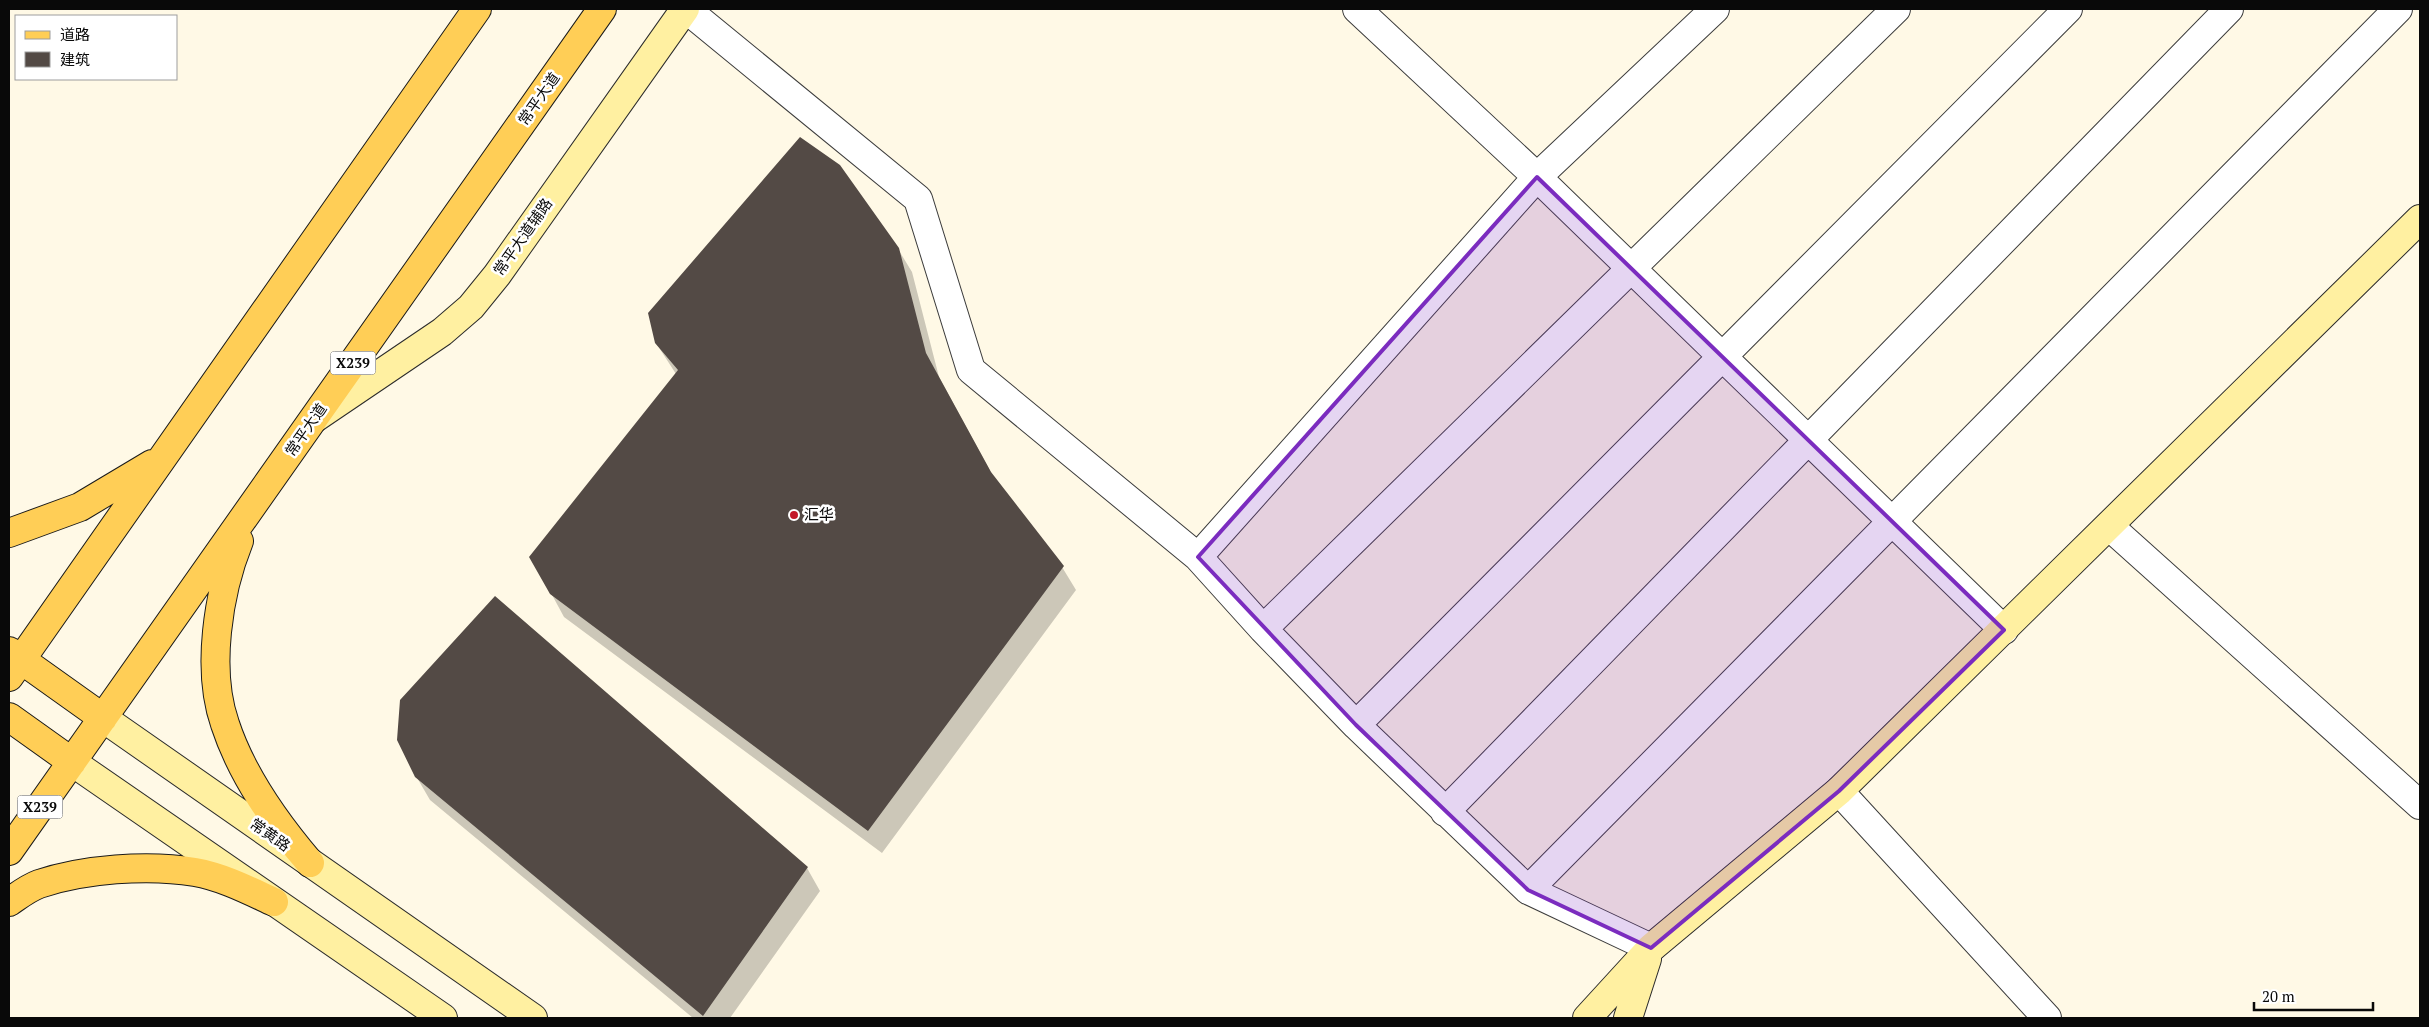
<svg xmlns="http://www.w3.org/2000/svg" width="2429" height="1027" font-family="'PT Serif','Noto Sans SC',serif">
<style>
.shadow{fill:#0003}
.building{fill:#534a45}
.lines{fill:none;stroke-linecap:round;stroke-linejoin:round}
.street-casing{stroke:#3c3c3c;stroke-width:30}
.secondary-casing{stroke:#2b2b2b;stroke-width:30}
.primary-casing{stroke:#1a1a1a;stroke-width:30}
.street{stroke:#fff;stroke-width:28}
.secondary{stroke:#fff0a1;stroke-width:28}
.primary{stroke:#ffce56;stroke-width:28}
.marked{fill:#7b2cbf;fill-opacity:0.2;stroke:#7b2cbf;stroke-width:4;stroke-linejoin:round}
.poi-dot{fill:#c31828;stroke:#fff;stroke-width:2}
.labels{text-anchor:middle;stroke-width:5;stroke-linejoin:round;paint-order:stroke}
.shield{fill:#fff;stroke:#535353;stroke-width:1}
.shield-label{font-size:14px;font-weight:bold;fill:#090909}
.street-label{font-size:15px;fill:#090909;stroke:#fff}
.poi-label{font-size:15px;fill:#090909;stroke:#fff;text-anchor:start}
</style>
<rect width="100%" height="100%" fill="#fff9e6"/>
<path class="shadow" d="M898,249L912,272L939,377L993,476L1062,567L1076,590L882,853L564,617L551,593L676,374L656,343Z
M416,776L807,868L820,891L730,1018H693L430,800Z"/>
<path class="building" d="M800,137L840,165L899,248L926,353L991,472L1064,566L868,831L550,594L529,557L678,370L655,343L648,313Z
M495,596L808,867L703,1016L415,777L397,740L400,700Z"/>
<g class="lines">
<g class="street-casing">
<path id="street" d="M686,9L918,199L971,370L1198,557L1263,629L1356,725L1528,890L1651,948
M1357,9L1537,177L2004,630
M2109,526L2420,805
M1198,557L1537,177L1715,9
M1263,629L1896,9
M1356,725L2068,9
M1839,791L2047,1018
M1445,812L2229,9
M1528,890L2398,9"/>
</g>
<g class="secondary-casing">
<path id="secondary" d="M315,418L442,332L471,307L497,275L685,9
M103,718L533,1018
M72,762L443,1018
M1587,1018L1651,948L1839,791L2420,219
M1628,1018L1647,959"/>
</g>
<g class="primary-casing">
<path id="primary" d="M9,533L80,507L152,464
M239,541C218,593 206,670 225,724C242,776 275,822 310,863
M9,651L103,718
M9,677L477,9
M9,717L72,762
M9,851L602,9
M9,902C18,896 28,888 39,884C83,869 148,864 195,872C223,877 248,890 274,902"/>
</g>
<use href="#street" class="street"/>
<use href="#secondary" class="secondary"/>
<use href="#primary" class="primary"/>
</g>
<path class="marked" d="M1537,177L2004,630L1839,791L1651,948L1528,890L1356,725L1198,557Z"/>
<circle class="poi-dot" cx="794" cy="515" r="5"/>
<g class="labels">
<g class="shield">
<rect x="330.5" y="351.5" width="45" height="23" rx="4"/>
<rect x="17.5" y="795.5" width="45" height="23" rx="4"/>
</g>
<g class="shield-label">
<text x="353" y="368">X239</text>
<text x="40" y="812">X239</text>
</g>
<g class="street-label">
<text transform="translate(539 99) rotate(-55)" y="5">常平大道</text>
<text transform="translate(523 237) rotate(-55)" y="5">常平大道辅路</text>
<text transform="translate(306 430) rotate(-55)" y="5">常平大道</text>
<text transform="translate(270 835) rotate(35)" y="5">常黄路</text>
</g>
<g class="poi-label">
<text x="804" y="520">汇华</text>
</g>
</g>
<rect width="2429" height="1027" fill="none" stroke="#090909" stroke-width="20"/>
<rect x="15" y="15" width="162" height="65" fill="#ffffff" stroke="#9d9d9d"/>
<rect x="25" y="31" width="25" height="8" fill="#ffce56" stroke="#9d9d9d"/>
<text x="60" y="40" font-size="15" fill="#090909">道路</text>
<rect x="25" y="52" width="25" height="15" fill="#534a45" stroke="#9d9d9d"/>
<text x="60" y="65" font-size="15" fill="#090909">建筑</text>
<path d="M2254 1002v8h119v-8" fill="none" stroke="#090909" stroke-width="2.5"/>
<text x="2262" y="1002" font-size="15" fill="#090909" stroke="#ffffff" stroke-width="4" paint-order="stroke">20 m</text>
</svg>
